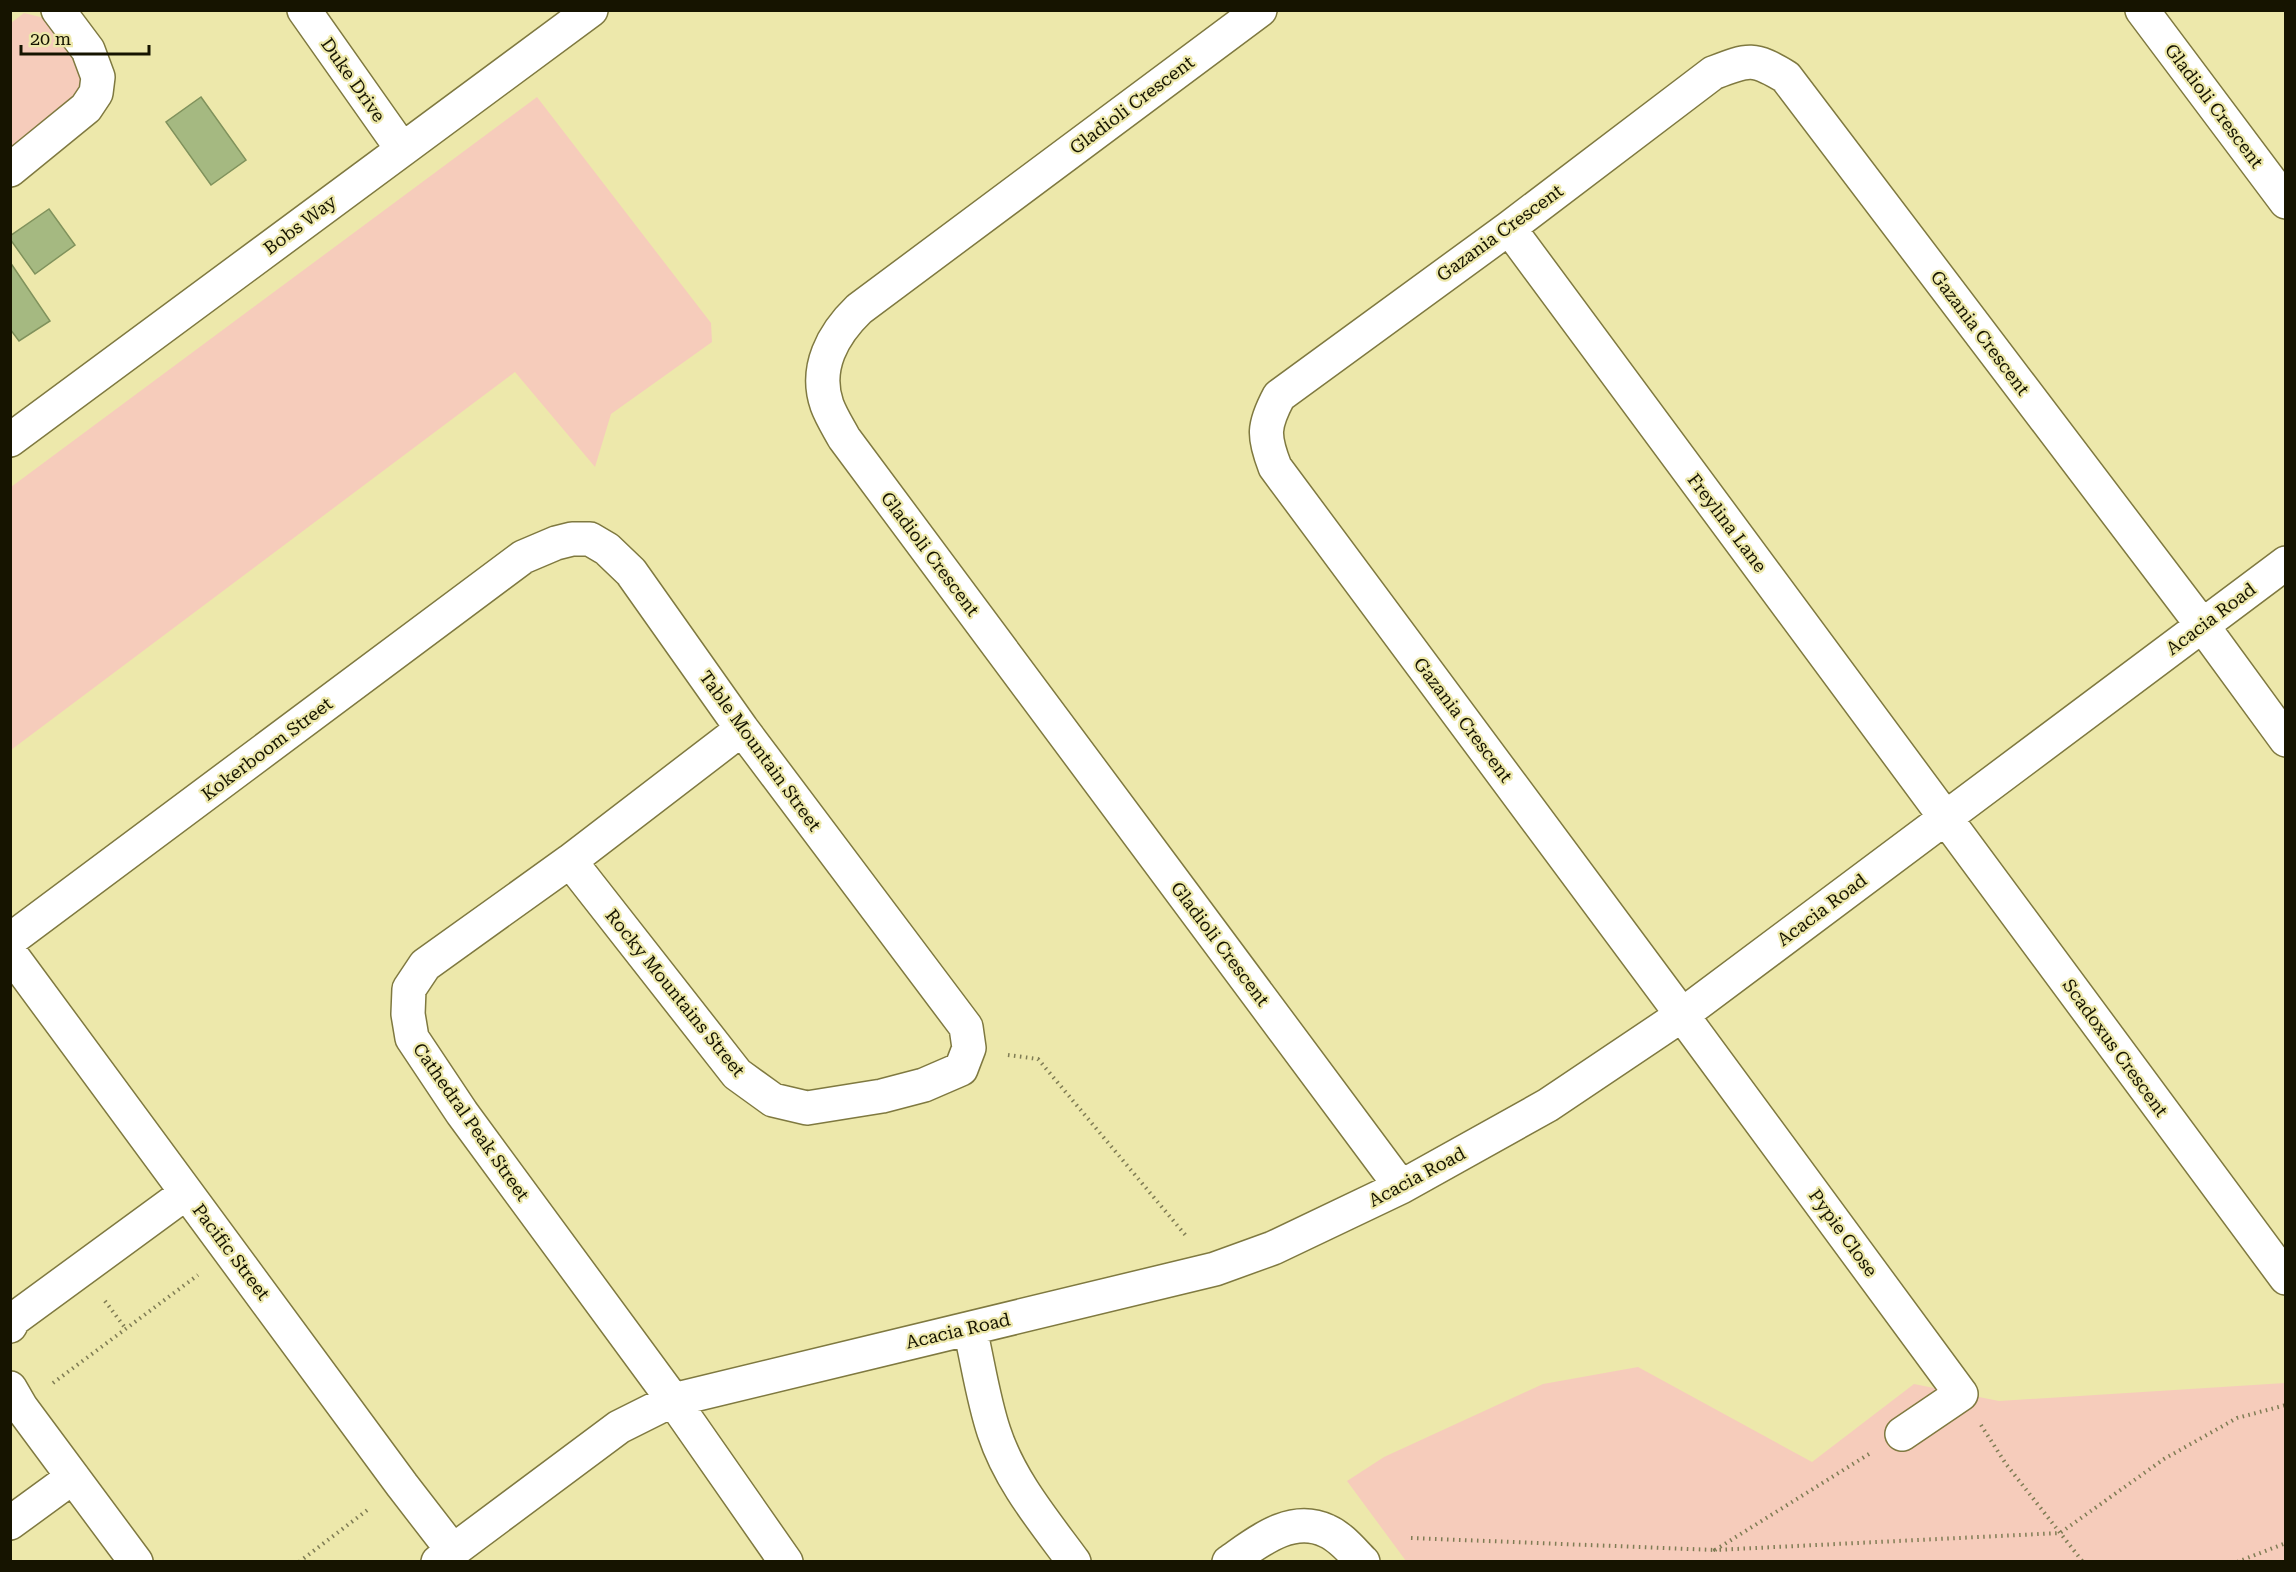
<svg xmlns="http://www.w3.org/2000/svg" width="2296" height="1572" font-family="'Roboto Serif',serif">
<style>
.green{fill:#f6ccbb}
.building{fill:#a5b981;stroke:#80925c;stroke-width:1.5}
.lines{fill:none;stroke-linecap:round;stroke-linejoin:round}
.minor-casing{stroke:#7f7940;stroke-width:36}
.path{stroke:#7f7c54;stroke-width:4;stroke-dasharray:1.5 4.5;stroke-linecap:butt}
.minor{stroke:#fff;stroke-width:33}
.labels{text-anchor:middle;stroke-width:4.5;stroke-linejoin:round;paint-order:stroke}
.street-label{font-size:18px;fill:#161400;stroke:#ede8ab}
</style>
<rect width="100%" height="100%" fill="#ede8ab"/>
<path class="green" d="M24,13L44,18L86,74L81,98L11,151V23Z
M537,97L711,323L712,342L611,414L595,467L515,372L11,750V487Z
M1638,1367L1812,1462L1914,1384L1999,1401L2285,1383V1561H1406L1347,1481L1384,1457L1543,1384Z"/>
<path class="building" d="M201,97L246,160L211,185L166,122Z
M49,209L75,245L35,274L10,239V236Z
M10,262L50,321L19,341L10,329Z"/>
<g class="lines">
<g class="minor-casing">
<path id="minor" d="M304,10L402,149
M1260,10L859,309C833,334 814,368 827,405C831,416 838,427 844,438L1401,1187
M2142,10L2286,202
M10,170L86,108L96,93L98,77L88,50L58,10
M1509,228L2286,1278
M10,440L591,10
M742,729L570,861L425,965L409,989L408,1014L412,1038L462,1113L673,1400L786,1562
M10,940L523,557L556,543L572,539H590L607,549L631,572L742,729L966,1027L969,1048L961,1069L924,1085L882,1096L807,1108L773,1100L737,1074L570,861
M10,953L402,1485L453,1551
M10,1326L14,1319L186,1193
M970,1329C978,1363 983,1399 994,1432C1010,1481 1044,1521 1074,1562
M10,1388L21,1407L136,1562
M1902,1434L1961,1394L1682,1015L1275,467C1263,436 1263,426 1279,396L1509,228L1713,73C1749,59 1753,57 1786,77L2202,625L2286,740
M10,1523L73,1477
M438,1562L619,1427L673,1400L1215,1269L1273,1248L1401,1187L1548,1105L1682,1015L2286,563
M1229,1562C1258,1542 1291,1514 1327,1531C1341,1537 1352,1551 1363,1562"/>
</g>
<path class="path" d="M1008,1055L1038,1059L1187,1237
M105,1301L126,1329
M53,1383L198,1275
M1981,1425L2006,1464L2083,1562
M1869,1454L1715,1550L2060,1533L2164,1459L2237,1418L2286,1405
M1411,1538L1715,1550
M299,1562L370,1508
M2237,1562L2286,1543"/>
<use href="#minor" class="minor"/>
</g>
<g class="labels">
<g class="street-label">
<text transform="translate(353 80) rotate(55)" y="6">Duke Drive</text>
<text transform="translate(1132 105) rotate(-37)" y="6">Gladioli Crescent</text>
<text transform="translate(2214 106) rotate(53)" y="6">Gladioli Crescent</text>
<text transform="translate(300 225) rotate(-37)" y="6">Bobs Way</text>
<text transform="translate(1500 233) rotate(-36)" y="6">Gazania Crescent</text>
<text transform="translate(1980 333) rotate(53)" y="6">Gazania Crescent</text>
<text transform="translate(1727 523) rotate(53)" y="6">Freylina Lane</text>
<text transform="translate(930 554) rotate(53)" y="6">Gladioli Crescent</text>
<text transform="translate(2211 619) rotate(-37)" y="6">Acacia Road</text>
<text transform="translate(1463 720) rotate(53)" y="6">Gazania Crescent</text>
<text transform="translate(267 749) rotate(-37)" y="6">Kokerboom Street</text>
<text transform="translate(760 751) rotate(54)" y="6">Table Mountain Street</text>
<text transform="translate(1822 910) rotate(-37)" y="6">Acacia Road</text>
<text transform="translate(1220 944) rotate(53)" y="6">Gladioli Crescent</text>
<text transform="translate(675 993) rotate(51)" y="6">Rocky Mountains Street</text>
<text transform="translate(2115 1048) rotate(54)" y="6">Scadoxus Crescent</text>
<text transform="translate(471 1122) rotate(55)" y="6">Cathedral Peak Street</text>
<text transform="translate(1417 1177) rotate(-28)" y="6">Acacia Road</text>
<text transform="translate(1843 1233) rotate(54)" y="6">Pypie Close</text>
<text transform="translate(231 1252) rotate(53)" y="6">Pacific Street</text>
<text transform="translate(958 1331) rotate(-13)" y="6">Acacia Road</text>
</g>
</g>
<rect width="2296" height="1572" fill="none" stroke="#161400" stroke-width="24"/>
<path d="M21 45v9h128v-9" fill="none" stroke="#161400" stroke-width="3"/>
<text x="30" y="45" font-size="18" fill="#161400" stroke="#ede8ab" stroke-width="4.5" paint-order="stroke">20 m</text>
</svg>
